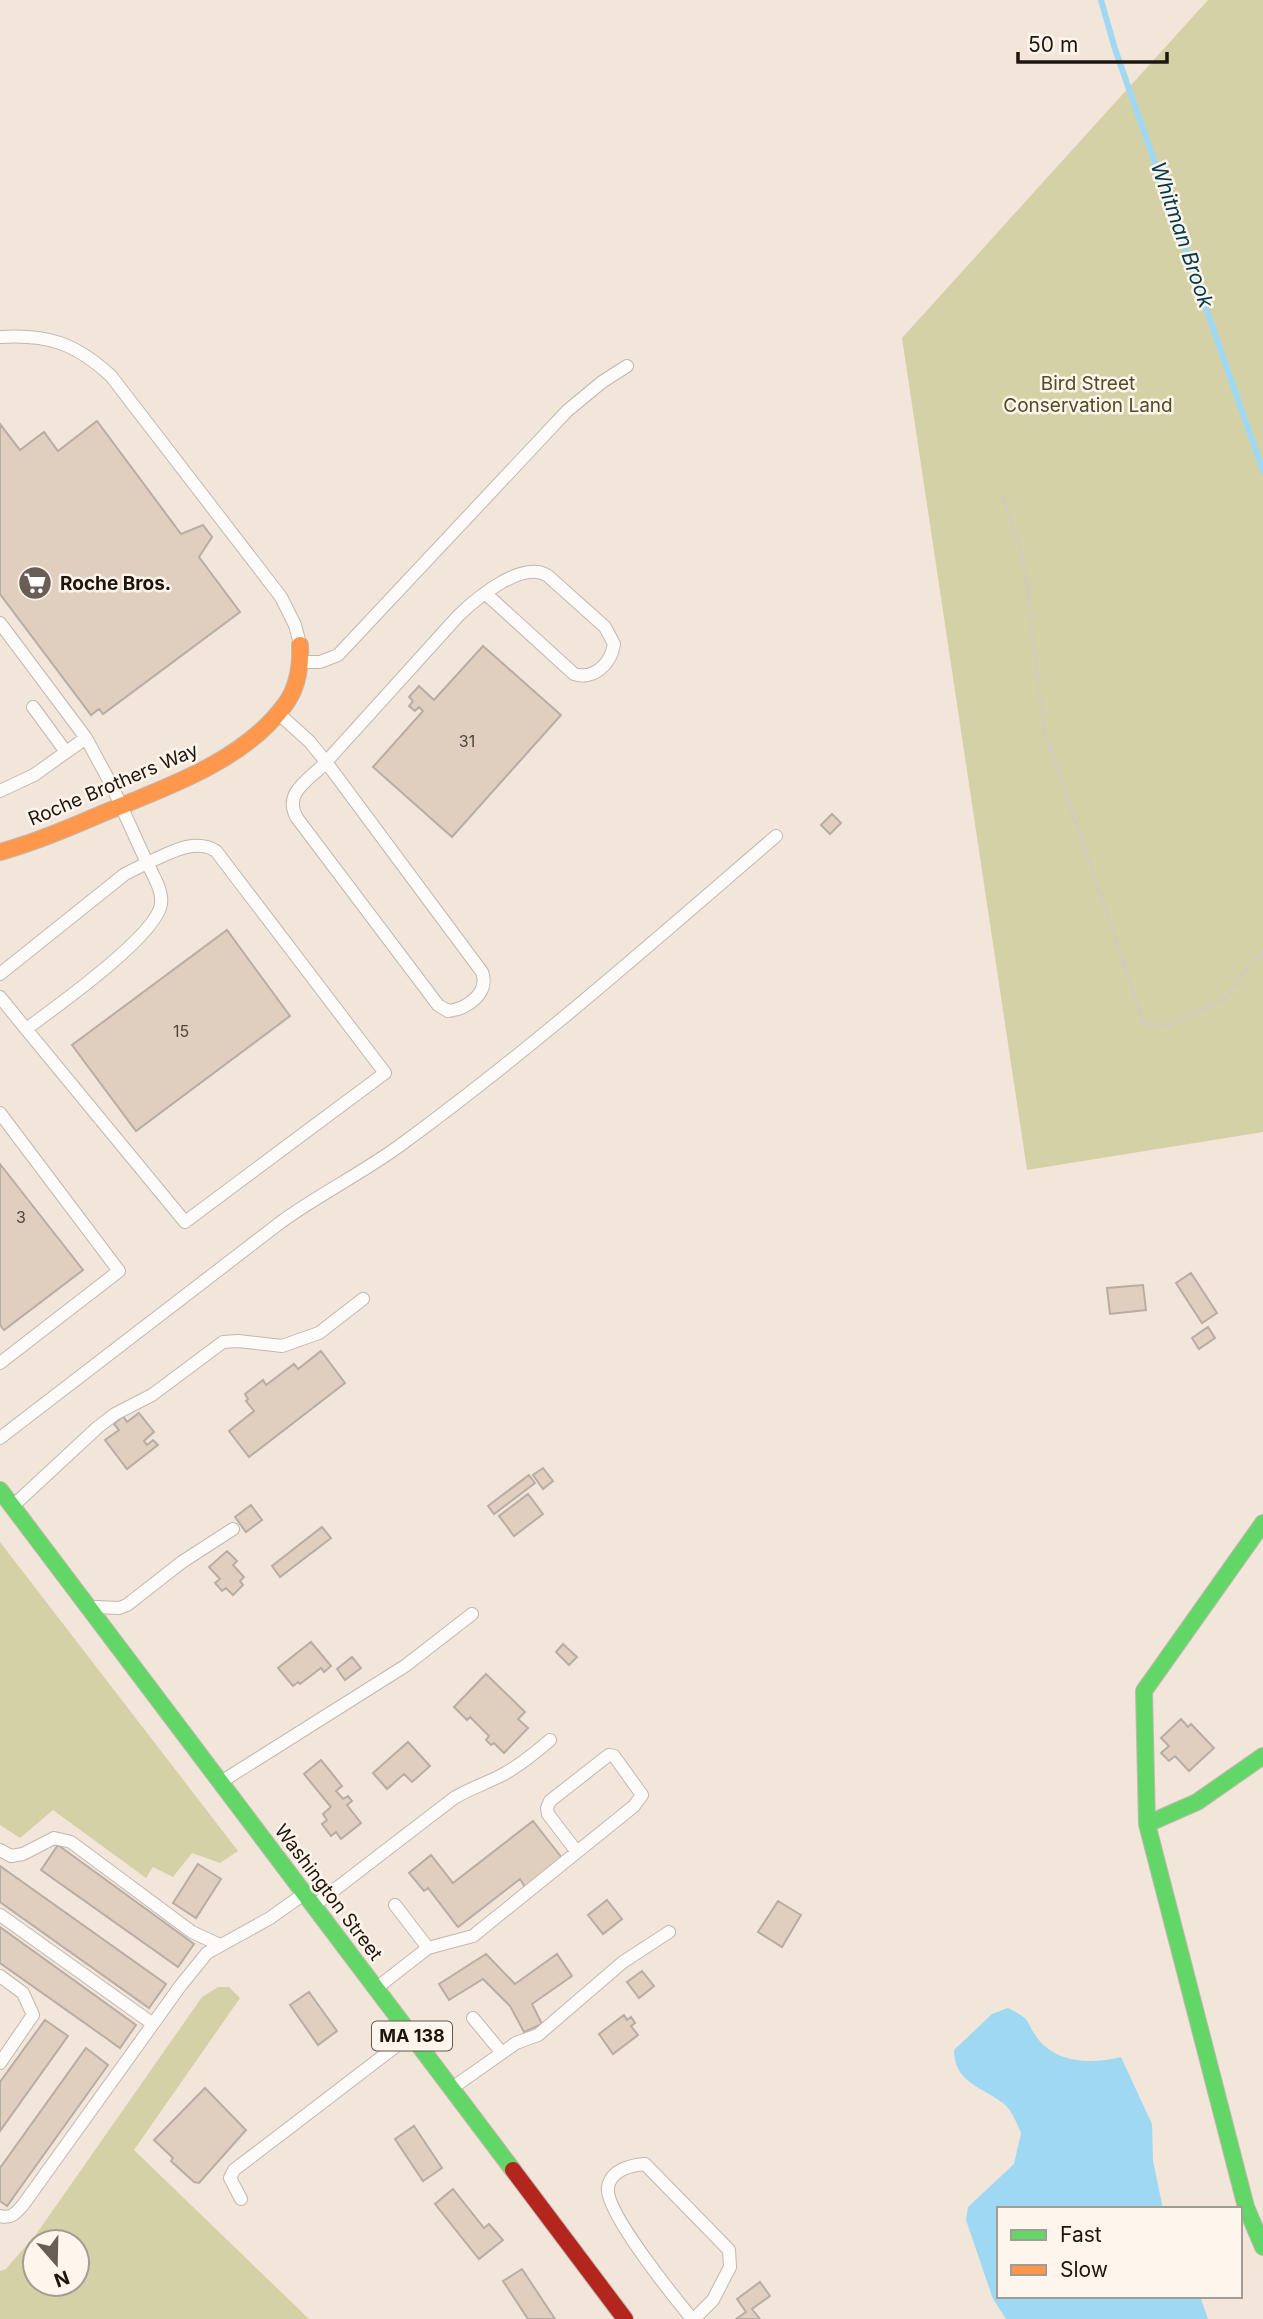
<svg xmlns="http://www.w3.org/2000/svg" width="1263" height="2319" font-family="Inter,sans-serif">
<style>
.green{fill:#d4d1a7;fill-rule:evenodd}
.water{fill:#9fd8f2}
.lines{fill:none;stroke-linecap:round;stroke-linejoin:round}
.stream{stroke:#9fd8f2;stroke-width:6}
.building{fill:#e0cfbf;stroke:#b8ada5;stroke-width:2}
.lane-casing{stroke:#c2b8af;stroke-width:14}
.fast-casing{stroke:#c2b8af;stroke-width:18}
.slow-casing{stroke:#c2b8af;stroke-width:18}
.jam-casing{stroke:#c2b8af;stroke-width:18}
.path{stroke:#cfcac7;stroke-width:3.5;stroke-dasharray:3.5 3.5;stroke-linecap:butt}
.lane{stroke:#fdfbf9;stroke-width:12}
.fast{stroke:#63d668;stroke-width:16}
.slow{stroke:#ff974d;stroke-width:16}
.jam{stroke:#b3261e;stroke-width:16}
.labels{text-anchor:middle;stroke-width:5;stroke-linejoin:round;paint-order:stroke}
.number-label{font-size:16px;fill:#4e443a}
.shield{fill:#fef5ec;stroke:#615951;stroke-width:2}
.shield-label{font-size:18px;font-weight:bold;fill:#1e160e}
.park-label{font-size:19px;fill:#4c4e24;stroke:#fef5ec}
.poi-label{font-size:19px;font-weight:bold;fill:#1e160e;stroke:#fef5ec;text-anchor:start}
.street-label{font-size:19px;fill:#1e160e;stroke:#fef5ec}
.water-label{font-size:21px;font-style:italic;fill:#033a4f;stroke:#fef5ec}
</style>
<rect width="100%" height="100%" fill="#f2e5da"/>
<path class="green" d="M1208,0H1263V1132L1027,1170L902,338Z
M0,1542L238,1851L220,1863L192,1853L173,1877L153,1867L146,1878L53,1810L20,1838L0,1825Z
M218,1987H229L240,1998L134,2150L309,2319H0V2271L6,2269L37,2233L202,1997ZM77,2242V2284H35V2242Z"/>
<path class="water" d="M1008,2008C1034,2021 1024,2020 1038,2039C1058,2064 1092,2064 1121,2057L1152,2124L1153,2161L1163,2209H999V2296H1200L1208,2319H1006L993,2299L966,2220L968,2207L1014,2164L1021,2133C1017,2124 1012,2110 1004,2104C983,2087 954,2083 954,2050L992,2014Z"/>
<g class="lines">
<path class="stream" d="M1101,0L1115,49L1263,471"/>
</g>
<path class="building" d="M97,421L181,534L203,525L212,537L199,557L240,612L103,714L99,709L91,715L0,594V424L20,450L44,432L58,451Z
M483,646L561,715L452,837L373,767L423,711L419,707L415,711L409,706L413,701L409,697L419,686L434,700Z
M832,814L841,823L830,834L821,825Z
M227,930L290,1016L136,1131L72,1045Z
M0,1164L83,1270L4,1330L0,1325Z
M1191,1273L1217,1313L1202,1323L1176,1283Z
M1143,1285L1146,1310L1110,1314L1107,1288Z
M1208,1327L1215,1338L1199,1349L1192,1338Z
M321,1351L345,1383L249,1457L229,1431L254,1411L246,1401L248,1399L245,1394L263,1380L266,1385L294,1364L298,1369Z
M139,1413L154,1432L144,1441L147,1445L153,1440L158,1445L127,1469L105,1440L119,1430L114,1424L123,1416L127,1422Z
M543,1468L553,1481L543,1489L533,1475Z
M529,1475L535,1483L494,1514L488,1506Z
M528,1494L543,1514L514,1536L499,1516Z
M251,1505L262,1520L246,1532L235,1517Z
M322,1527L331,1538L280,1577L272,1566Z
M227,1551L237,1561L233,1565L244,1577L240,1581L243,1585L233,1595L226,1588L222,1591L215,1583L220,1579L209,1567Z
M311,1642L331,1666L324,1672L321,1668L300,1684L298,1682L293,1686L278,1668Z
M563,1644L577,1657L569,1665L556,1652Z
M352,1657L361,1668L345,1680L337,1669Z
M486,1674L525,1712L518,1719L528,1728L504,1753L494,1743L491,1745L486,1740L489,1736L470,1717L467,1720L454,1707Z
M1181,1719L1188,1727L1191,1724L1214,1748L1189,1771L1175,1756L1169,1761L1161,1753L1169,1746L1161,1738Z
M408,1742L430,1766L412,1782L404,1774L387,1789L373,1773Z
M321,1760L342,1786L336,1791L343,1799L348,1796L352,1801L347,1805L361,1823L341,1839L336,1832L331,1836L322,1824L327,1820L323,1814L331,1807L304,1774Z
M533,1821L562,1858L525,1887L520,1879L458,1927L428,1888L424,1891L409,1873L431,1855L453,1883Z
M58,1845L194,1944L178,1967L41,1870Z
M198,1864L221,1879L196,1918L173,1903Z
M0,1866L166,1984L149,2008L0,1902Z
M607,1900L622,1919L603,1934L588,1915Z
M778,1901L801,1915L782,1947L758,1932Z
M0,1927L136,2025L120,2048L0,1963Z
M486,1954L515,1984L557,1954L572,1976L532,2004L542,2024L524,2032L510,2006L483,1979L449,2000L439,1984Z
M642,1971L654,1986L639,1998L627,1982Z
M309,1992L337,2031L318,2045L290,2005Z
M624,2015L627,2020L631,2017L635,2023L631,2026L638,2035L613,2054L599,2034Z
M45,2020L68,2036L0,2131V2082Z
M86,2048L108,2065L7,2206L0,2201V2168Z
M205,2088L246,2130L199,2183L194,2182L171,2161L173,2158L154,2140Z
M414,2126L442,2168L423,2181L395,2139Z
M453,2189L484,2228L489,2224L503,2240L479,2259L435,2204Z
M522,2269L555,2319H528L503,2281Z
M760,2282L770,2296L752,2309L760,2319H736L746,2312L737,2299Z"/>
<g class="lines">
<g class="lane-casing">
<path id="lane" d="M0,337C48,334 75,343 111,376L281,597L295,625L300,644
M0,623L86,738L34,775L0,791
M301,662H320L338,655L567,411L602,382L627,366
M33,707L66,752
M279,714L310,742L326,762C310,780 282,792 297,818L438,1005L448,1011C467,1009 490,993 482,972L326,762L459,615C477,598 523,559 548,576L605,627L614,644C611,664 594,680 574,674L485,593
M0,974L125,874L147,863C153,875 163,891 161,904C157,936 53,1009 26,1029L0,997
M26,1029L185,1222L385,1073L216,851C194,837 168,854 147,863L112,786L86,738
M0,1113L119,1271L0,1363
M0,1438L281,1222C320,1194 364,1172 402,1144C533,1048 653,942 776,836
M15,1504L98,1427L115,1414L152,1395L223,1342L238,1341L282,1346L319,1333L363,1299
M96,1607L119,1608L127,1605L182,1562L233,1529
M224,1780L405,1666L472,1614
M0,1850L11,1856L23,1854L54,1838L71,1842L192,1932L220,1945
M316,1904L454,1798C469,1789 484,1784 500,1776C518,1767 535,1753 550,1740
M395,1905L428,1948
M0,1915L153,2024
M0,1976L23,1993L33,2015L0,2063
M379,1986L428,1948L473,1936L634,1806L642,1795L614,1756L609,1755L601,1761L550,1801L547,1808L548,1814L577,1852
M473,2018L502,2053
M455,2086L516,2043L538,2035L623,1962L669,1932
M241,2199L230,2178L234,2170L408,2037
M0,2216C11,2219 16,2213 23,2205L181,1985L207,1953L270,1918L301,1896
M692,2319C675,2298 605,2212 608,2188C610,2170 631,2165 645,2164L729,2250L730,2267L713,2300L694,2319"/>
</g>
<g class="fast-casing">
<path id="fast" d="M0,1490L513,2170
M1263,1523L1144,1691L1147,1824L1197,1802L1263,1756
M1147,1824L1246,2207L1263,2247"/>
</g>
<g class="slow-casing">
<path id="slow" d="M0,852C36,842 71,827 106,812C167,787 243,761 284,706C298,688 301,667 300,645"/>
</g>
<g class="jam-casing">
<path id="jam" d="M513,2170L625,2319"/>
</g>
<path class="path" d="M1002,495L1024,563L1044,729L1144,1024L1167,1026L1225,998L1257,956L1263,953"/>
<use href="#lane" class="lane"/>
<use href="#fast" class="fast"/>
<use href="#slow" class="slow"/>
<use href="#jam" class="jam"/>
</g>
<defs>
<g id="supermarket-disc" transform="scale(1.75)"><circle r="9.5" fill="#685e55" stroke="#fef5ec"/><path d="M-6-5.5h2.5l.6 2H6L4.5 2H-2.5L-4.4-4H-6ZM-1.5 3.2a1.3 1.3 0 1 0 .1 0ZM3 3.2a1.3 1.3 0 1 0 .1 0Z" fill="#fff"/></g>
</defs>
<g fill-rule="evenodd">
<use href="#supermarket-disc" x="35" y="583"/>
</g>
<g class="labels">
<g class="number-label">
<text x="467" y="747">31</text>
<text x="181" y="1037">15</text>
<text x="21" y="1223">3</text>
</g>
<rect class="shield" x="372" y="2021.5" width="80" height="29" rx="5"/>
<g class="shield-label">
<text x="412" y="2042">MA 138</text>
</g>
<g class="park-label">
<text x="1088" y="390">Bird Street<tspan x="1088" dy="22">Conservation Land</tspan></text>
</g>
<g class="poi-label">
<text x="60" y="590">Roche Bros.</text>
</g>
<g class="street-label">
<text transform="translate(113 784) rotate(-23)" y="7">Roche Brothers Way</text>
<text transform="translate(329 1892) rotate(53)" y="7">Washington Street</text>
</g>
<g class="water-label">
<text transform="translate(1182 235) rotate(71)" y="7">Whitman Brook</text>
</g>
</g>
<rect x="997" y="2207" width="245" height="91" fill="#fef5ec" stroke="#a49c93" stroke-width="2"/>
<rect x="1011" y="2230" width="35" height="10" fill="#63d668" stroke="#a49c93" stroke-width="2"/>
<text x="1060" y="2242" font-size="21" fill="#1e160e">Fast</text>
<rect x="1011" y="2265" width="35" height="10" fill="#ff974d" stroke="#a49c93" stroke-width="2"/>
<text x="1060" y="2277" font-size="21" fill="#1e160e">Slow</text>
<g transform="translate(56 2263) rotate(160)"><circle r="33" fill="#fef5ec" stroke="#a49c93" stroke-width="2"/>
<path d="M0-5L12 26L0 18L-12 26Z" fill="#685e55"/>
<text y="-10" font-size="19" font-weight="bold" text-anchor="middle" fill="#1e160e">N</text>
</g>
<path d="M1018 52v10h149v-10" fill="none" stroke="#1e160e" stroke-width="3.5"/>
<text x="1028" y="52" font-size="21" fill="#1e160e" stroke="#fef5ec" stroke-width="5" paint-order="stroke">50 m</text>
</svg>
